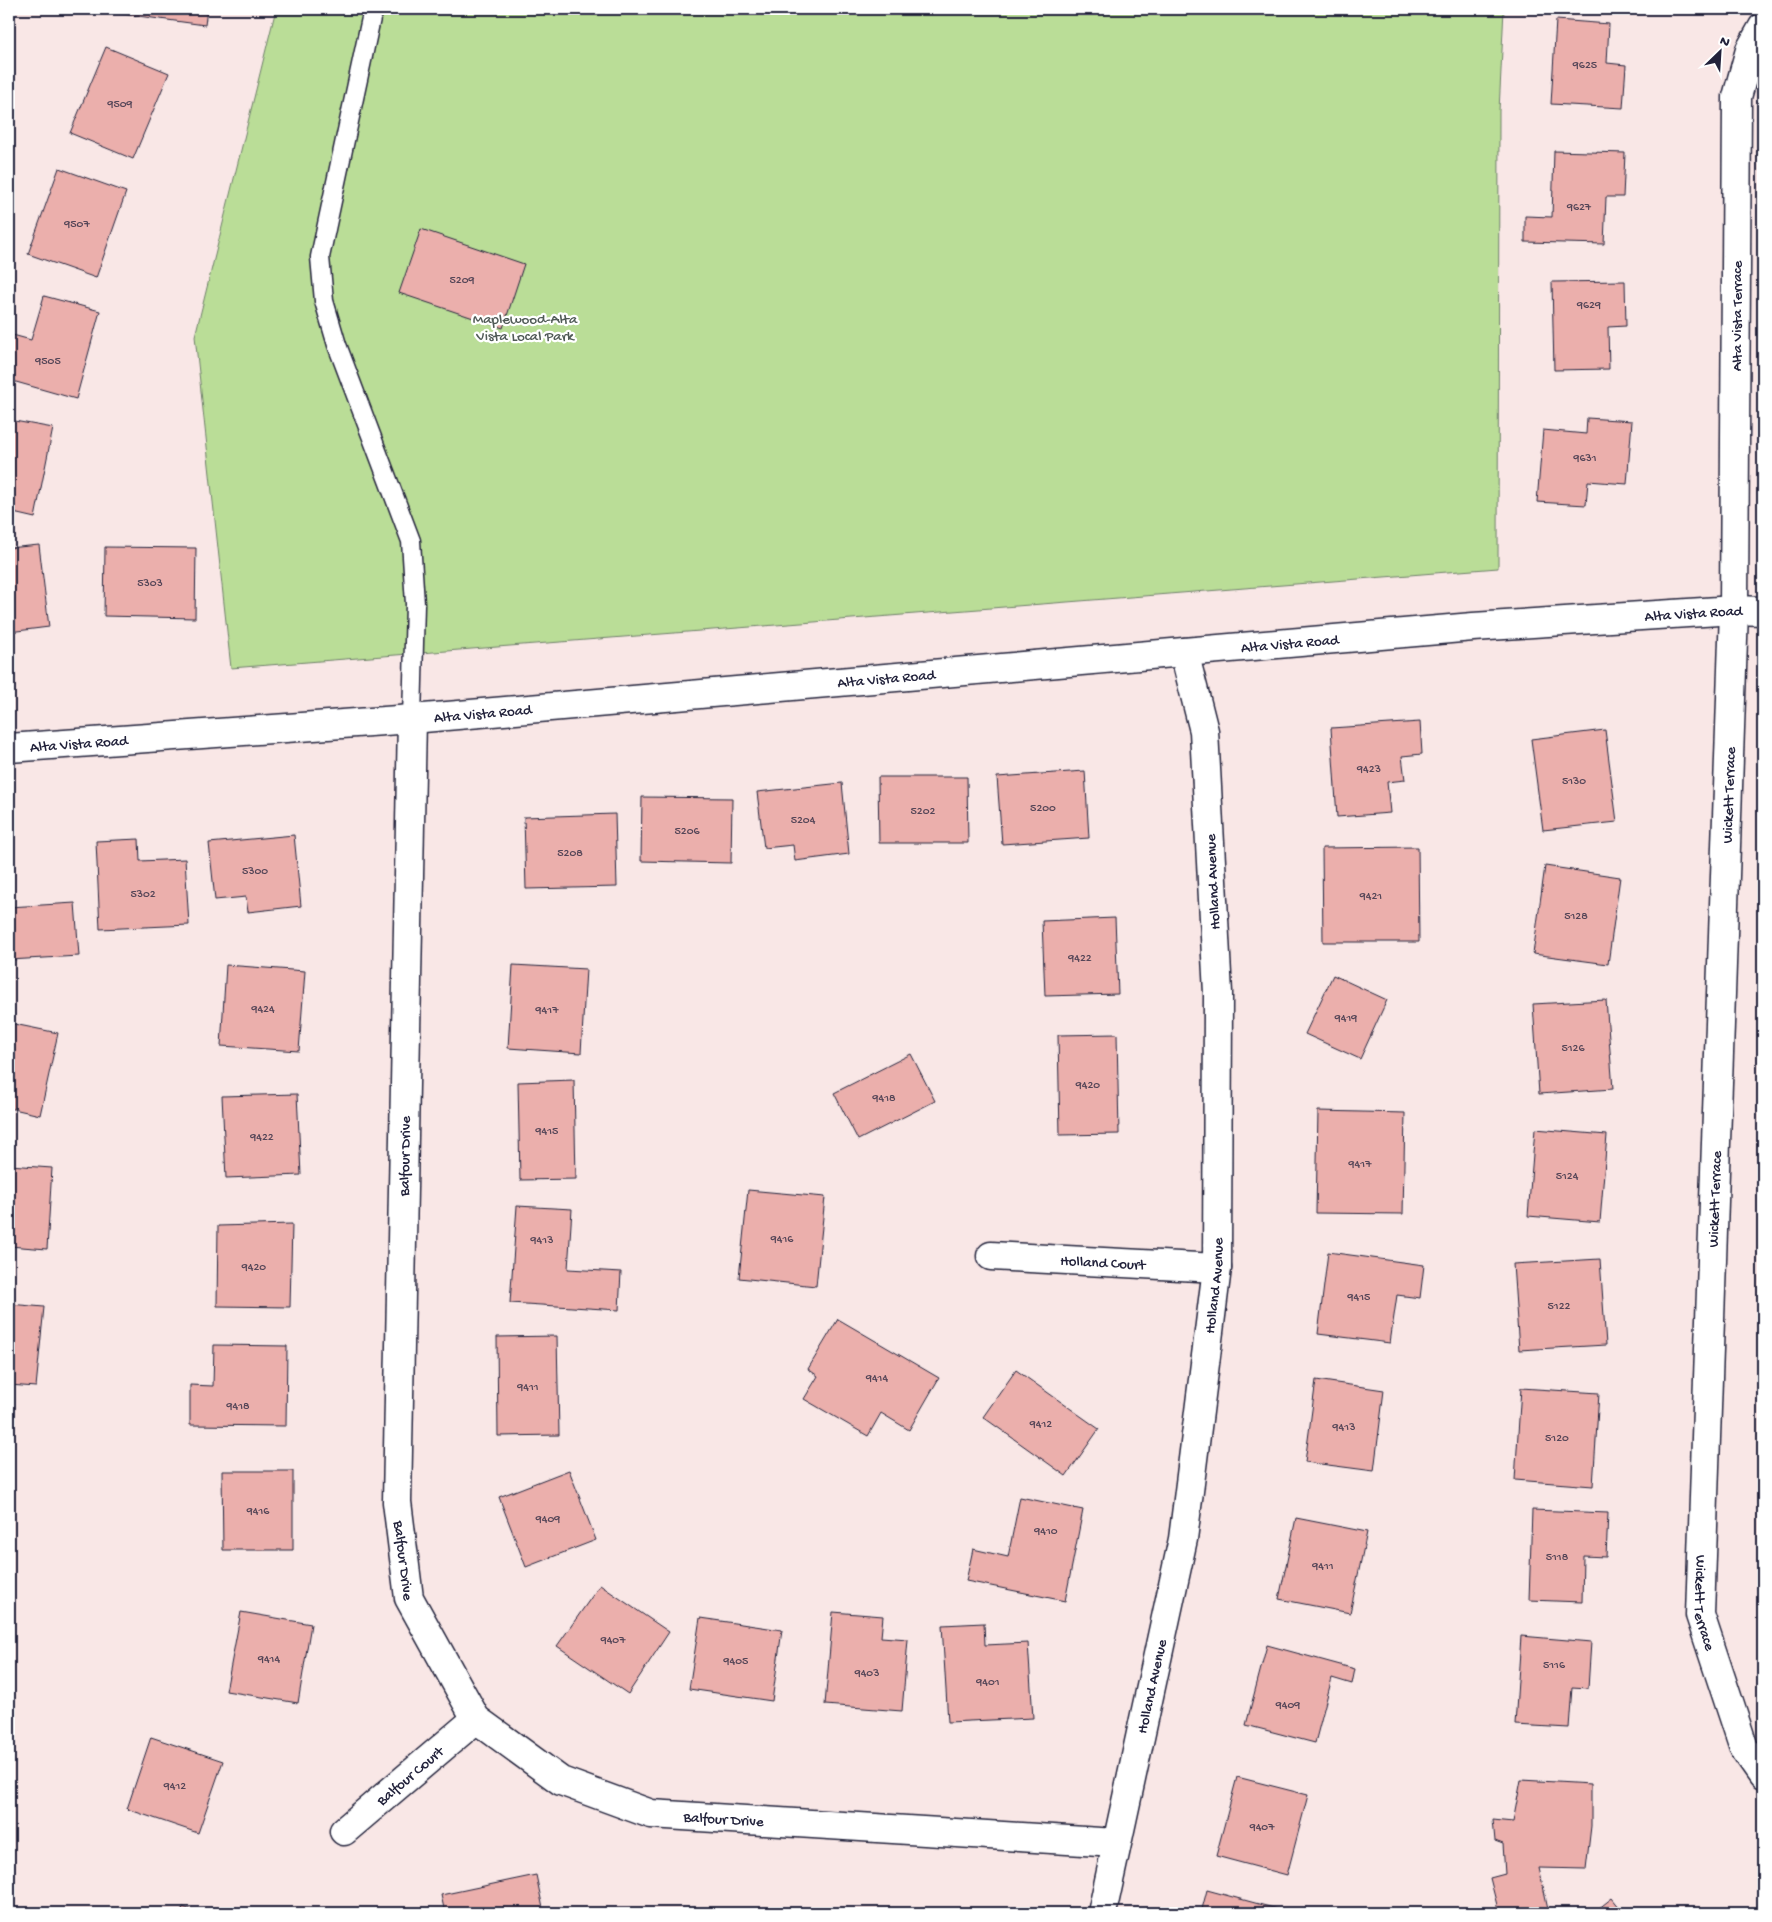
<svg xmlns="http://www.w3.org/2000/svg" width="1772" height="1922" font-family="'Gochi Hand',sans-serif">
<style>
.green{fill:#badd97;stroke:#6e8069}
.building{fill:#ebafac;stroke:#22223b}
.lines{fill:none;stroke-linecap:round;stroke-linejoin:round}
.service-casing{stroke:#22223b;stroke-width:21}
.minor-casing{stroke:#22223b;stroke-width:31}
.service{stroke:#fff;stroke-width:18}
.minor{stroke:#fff;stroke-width:28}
.labels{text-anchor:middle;stroke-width:4.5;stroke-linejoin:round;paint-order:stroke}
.number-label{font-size:12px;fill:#544557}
.street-label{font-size:15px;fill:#22223b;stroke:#fff}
.park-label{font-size:15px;fill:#505a57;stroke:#fff}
</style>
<rect width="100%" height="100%" fill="#f9e7e6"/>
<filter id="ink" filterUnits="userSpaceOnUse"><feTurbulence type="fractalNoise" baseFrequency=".02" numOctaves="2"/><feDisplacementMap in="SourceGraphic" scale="10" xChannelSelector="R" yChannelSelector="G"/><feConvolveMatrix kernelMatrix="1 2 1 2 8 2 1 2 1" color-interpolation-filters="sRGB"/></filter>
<g filter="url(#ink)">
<path class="green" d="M276,9H1504L1499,111L1498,568L231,668L195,336Z"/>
<path class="building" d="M115,9H207L205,25L115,13Z
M1556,20L1609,24L1607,63L1626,65L1623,108L1551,104Z
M106,47L169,73L133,159L70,133Z
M1554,151L1625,153L1623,197H1606L1604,244L1525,242V216L1552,217Z
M59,168L126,192L96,278L28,254Z
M421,229L524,264L503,328L399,293Z
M1625,281L1626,326L1608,327L1609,369L1554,370L1552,282Z
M44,296L100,311L76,399L9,380V334L31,340Z
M1587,418L1632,421L1627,484L1588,481L1586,505L1537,502L1543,430L1586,434Z
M9,420L53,428L35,518L9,512Z
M39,545L49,627L9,632V548Z
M105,547L196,548L195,618L104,616Z
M1420,722L1422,754L1402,756L1405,780L1387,782L1390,813L1337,817L1331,728Z
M1605,730L1617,822L1543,830L1531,739Z
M1085,771L1089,838L1002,844L997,777Z
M878,777H967L968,843H879Z
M842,783L849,854L795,861L793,845L764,848L757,792Z
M642,797L732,798L731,863L641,861Z
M615,814L617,887L526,889L524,817Z
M294,835L301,906L248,912L246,897L215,900L209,843Z
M139,839L140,861L185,859L189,925L100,929L96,841Z
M1418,847L1419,942H1323L1322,848Z
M1545,866L1620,877L1608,964L1533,954Z
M75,903L79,956L9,960V907Z
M1115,918L1118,994L1045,996L1042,921Z
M226,965L305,971L299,1051L221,1046Z
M513,965L586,969L581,1053L508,1048Z
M1333,975L1387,1000L1360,1059L1305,1034Z
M1606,1000L1613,1089L1539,1094L1533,1004Z
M9,1023L58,1033L40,1115L9,1108Z
M1117,1034L1119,1134L1060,1135L1058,1035Z
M911,1054L935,1101L858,1140L834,1093Z
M574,1080L576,1179L520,1180L518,1082Z
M297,1094L301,1175L226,1178L222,1096Z
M1318,1111L1405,1113L1403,1214L1316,1213Z
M1535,1129L1607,1135L1600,1222L1528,1216Z
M9,1165L52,1168L47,1249L9,1246Z
M748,1190L825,1197L816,1286L739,1278Z
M517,1206L572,1209L568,1269L621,1272L619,1310L510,1303Z
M292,1224L290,1307L217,1306L218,1226Z
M1328,1252L1424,1265L1420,1298L1397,1295L1390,1343L1318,1334Z
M1600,1259L1606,1345L1519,1350L1513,1264Z
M9,1304L44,1307L36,1387L9,1385Z
M838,1319L939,1378L909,1430L881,1413L868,1436L804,1399L818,1376L808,1369Z
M557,1336L559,1435L498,1436L497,1337Z
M214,1345L287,1346L286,1426L190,1425V1385L213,1386Z
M1016,1370L1099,1429L1066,1476L983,1417Z
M1316,1380L1384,1390L1374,1471L1305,1462Z
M1521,1388L1599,1393L1593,1486L1515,1480Z
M9,1433L13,1434L9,1466Z
M569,1470L596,1540L526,1567L499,1497Z
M222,1471H293V1550H223Z
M1020,1497L1083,1510L1065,1601L966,1581L973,1549L1008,1557Z
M1532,1510L1608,1513L1606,1557L1583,1556L1582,1602L1529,1600Z
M1296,1518L1367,1532L1350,1613L1279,1599Z
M600,1585L669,1632L628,1694L557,1646Z
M241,1612L311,1624L298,1703L226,1691Z
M833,1612L883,1616L881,1637L908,1639L902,1711L825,1705Z
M700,1618L782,1630L772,1701L689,1689Z
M984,1623L985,1645L1028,1643L1033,1718L948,1722L942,1625Z
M1521,1636L1591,1642L1588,1688L1572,1687L1569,1728L1515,1725Z
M1267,1645L1355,1669L1352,1684L1332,1678L1315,1743L1246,1725Z
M151,1737L223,1761L198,1833L127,1809Z
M1237,1777L1308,1795L1287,1875L1216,1856Z
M1521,1780L1591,1784V1826L1586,1869L1539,1868L1549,1913H1499L1490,1878L1505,1874L1503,1844L1495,1841L1493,1820L1513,1822Z
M536,1875L544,1913H445L441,1895Z
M1207,1890L1292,1913H1201Z
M1612,1898L1624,1913H1593Z
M183,1907L200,1913H181Z"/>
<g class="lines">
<g class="service-casing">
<path id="service" d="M373,9L320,257L324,301L337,345L411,541L415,604L412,719"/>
</g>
<g class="minor-casing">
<g id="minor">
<path id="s1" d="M1763,27L1750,50L1737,97L1734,610L1700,1615L1744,1748L1763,1775"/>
<path id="s2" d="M412,719L397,1502L409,1598L476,1719L561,1781L651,1814L1116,1843"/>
<path id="s3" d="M9,748L412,719L1473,627L1734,610L1763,611"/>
<path id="s4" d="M991,1256L1217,1268"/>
<path id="s5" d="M344,1831L476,1719"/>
<path id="s6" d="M1102,1913L1183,1539L1217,1268L1218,993L1204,731L1184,652"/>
</g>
</g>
<use href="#service" class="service"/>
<use href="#minor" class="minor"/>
</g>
</g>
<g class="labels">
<g class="number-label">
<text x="1585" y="68">9625</text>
<text x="120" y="107">9509</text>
<text x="1579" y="210">9627</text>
<text x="77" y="227">9507</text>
<text x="462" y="283">5209</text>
<text x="1589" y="308">9629</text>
<text x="48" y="364">9505</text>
<text x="1585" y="461">9631</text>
<text x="150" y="586">5303</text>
<text x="1369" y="772">9423</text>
<text x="1574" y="784">5130</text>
<text x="1043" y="811">5200</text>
<text x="923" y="814">5202</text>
<text x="803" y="823">5204</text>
<text x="687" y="834">5206</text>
<text x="570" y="856">5208</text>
<text x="255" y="874">5300</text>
<text x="143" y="897">5302</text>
<text x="1371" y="899">9421</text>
<text x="1576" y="919">5128</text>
<text x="1080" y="961">9422</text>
<text x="263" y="1012">9424</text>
<text x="547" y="1013">9417</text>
<text x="1346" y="1021">9419</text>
<text x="1573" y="1051">5126</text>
<text x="1088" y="1088">9420</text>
<text x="884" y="1101">9418</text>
<text x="547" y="1134">9415</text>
<text x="262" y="1140">9422</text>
<text x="1360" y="1167">9417</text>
<text x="1567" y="1179">5124</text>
<text x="782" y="1242">9416</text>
<text x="542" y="1243">9413</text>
<text x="254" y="1270">9420</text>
<text x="1359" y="1300">9415</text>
<text x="1559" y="1309">5122</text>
<text x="877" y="1381">9414</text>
<text x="528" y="1390">9411</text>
<text x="238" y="1409">9418</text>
<text x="1041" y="1427">9412</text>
<text x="1344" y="1430">9413</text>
<text x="1557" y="1441">5120</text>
<text x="258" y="1514">9416</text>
<text x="548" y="1522">9409</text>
<text x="1046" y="1534">9410</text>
<text x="1557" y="1560">5118</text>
<text x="1323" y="1569">9411</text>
<text x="613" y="1643">9407</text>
<text x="269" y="1662">9414</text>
<text x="736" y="1664">9405</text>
<text x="1554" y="1668">5116</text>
<text x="867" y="1676">9403</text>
<text x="988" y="1685">9401</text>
<text x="1288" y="1708">9409</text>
<text x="175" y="1789">9412</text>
<text x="1262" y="1830">9407</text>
</g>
<g class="street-label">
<text transform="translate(1736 316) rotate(-90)" y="5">Alta Vista Terrace</text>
<text dy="5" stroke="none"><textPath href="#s3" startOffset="1690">Alta Vista Road</textPath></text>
<text dy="5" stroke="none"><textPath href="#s3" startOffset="1285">Alta Vista Road</textPath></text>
<text dy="5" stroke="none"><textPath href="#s3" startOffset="880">Alta Vista Road</textPath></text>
<text dy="5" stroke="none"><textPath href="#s3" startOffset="475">Alta Vista Road</textPath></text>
<text dy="5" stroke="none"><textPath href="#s3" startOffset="70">Alta Vista Road</textPath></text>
<text transform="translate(1728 795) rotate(-88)" y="5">Wickett Terrace</text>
<text transform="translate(1212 882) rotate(-93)" y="5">Holland Avenue</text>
<text transform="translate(404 1156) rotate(-89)" y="5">Balfour Drive</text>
<text transform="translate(1714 1199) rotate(-88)" y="5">Wickett Terrace</text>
<text dy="5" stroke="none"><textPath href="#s4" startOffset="112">Holland Court</textPath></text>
<text dy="5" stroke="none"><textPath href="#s6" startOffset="638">Holland Avenue</textPath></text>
<text dy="5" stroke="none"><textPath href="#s2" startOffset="842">Balfour Drive</textPath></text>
<text dy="5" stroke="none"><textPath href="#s1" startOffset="1582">Wickett Terrace</textPath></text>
<text dy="5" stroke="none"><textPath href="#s6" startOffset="232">Holland Avenue</textPath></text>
<text dy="5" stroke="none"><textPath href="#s5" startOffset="86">Balfour Court</textPath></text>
<text dy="5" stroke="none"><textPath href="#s2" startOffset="1292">Balfour Drive</textPath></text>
</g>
<g class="park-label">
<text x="525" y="323">Maplewood-Alta<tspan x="525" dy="17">Vista Local Park</tspan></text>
</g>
</g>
<rect width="1772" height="1922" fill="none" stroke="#fff" stroke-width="30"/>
<rect x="15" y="15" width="1742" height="1892" fill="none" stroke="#22223b" stroke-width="2" filter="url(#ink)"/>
<g transform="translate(1720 52) rotate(25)" stroke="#ffffff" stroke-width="4" paint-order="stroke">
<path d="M0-4L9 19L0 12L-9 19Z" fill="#22223b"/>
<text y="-8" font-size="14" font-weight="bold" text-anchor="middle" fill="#22223b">N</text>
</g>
</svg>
